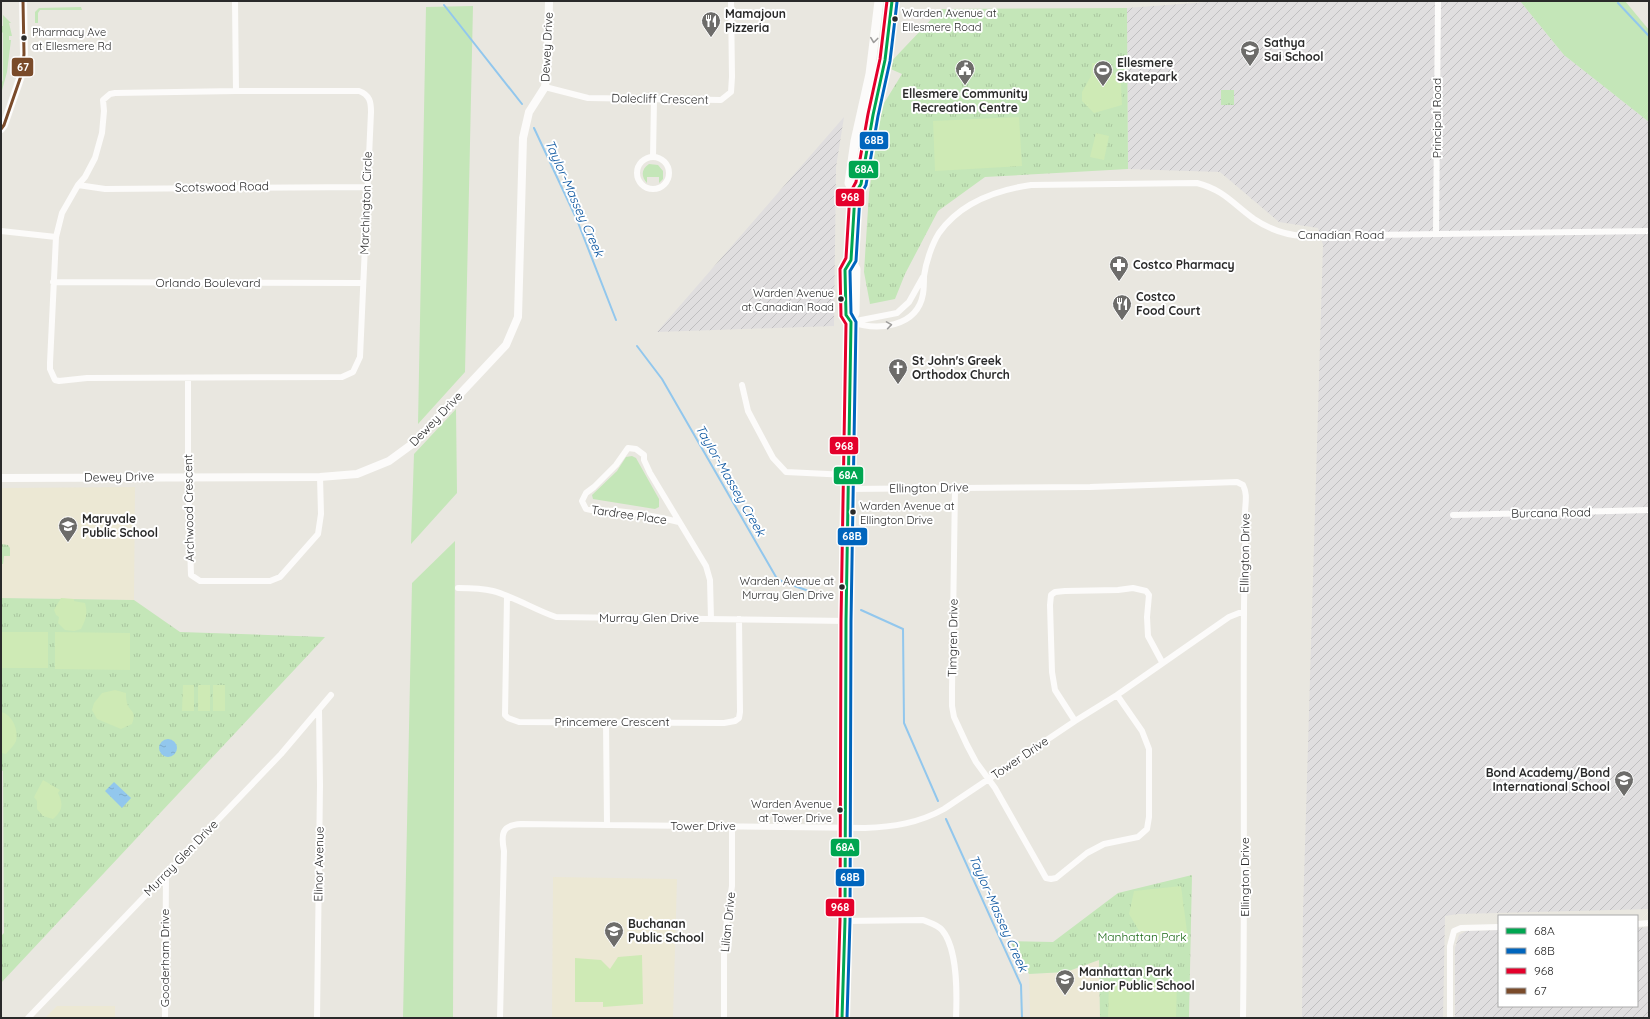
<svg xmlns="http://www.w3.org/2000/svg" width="1650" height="1019" font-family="Quicksand,sans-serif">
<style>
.industrial{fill:url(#industrial-furrows)}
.education{fill:#ece8d4}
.grass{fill:#c4e6b8}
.park{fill:url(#park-tufts)}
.pitch{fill:#ceeab5}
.water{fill:url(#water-ripples)}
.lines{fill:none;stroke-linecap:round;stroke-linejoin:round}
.stream{stroke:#92c7ed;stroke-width:2}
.minor{stroke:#fcfbfa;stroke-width:6}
.tertiary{stroke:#fcfbfa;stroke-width:8}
.secondary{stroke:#fcfbfa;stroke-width:9}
.bus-1-casing{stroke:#fff;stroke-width:6}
.bus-2-casing{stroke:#fff;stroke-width:6}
.bus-3-casing{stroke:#fff;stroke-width:6}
.bus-4-casing{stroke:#fff;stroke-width:6}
.bus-1{stroke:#00a651;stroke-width:3}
.bus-2{stroke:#0065bd;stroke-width:3}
.bus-3{stroke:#e4002b;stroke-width:3}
.bus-4{stroke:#7a4b2a;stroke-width:3}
.oneway{stroke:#9e9d9c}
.bus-dot{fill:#2a2a2a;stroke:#fff;stroke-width:1.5}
.labels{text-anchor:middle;stroke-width:4;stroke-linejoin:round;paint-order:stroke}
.bus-label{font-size:11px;fill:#2a2a2a;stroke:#fff;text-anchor:start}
.poi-label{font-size:12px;font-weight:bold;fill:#2a2a2a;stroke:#fff;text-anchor:start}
.street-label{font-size:12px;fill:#2a2a2a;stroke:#fff}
.park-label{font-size:12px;fill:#1c6a18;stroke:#fff}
.water-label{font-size:13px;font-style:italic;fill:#09549f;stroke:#fff}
.line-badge{stroke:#fff;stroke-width:1.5}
.badge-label{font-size:11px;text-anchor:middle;font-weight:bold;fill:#fff}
</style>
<defs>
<pattern id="industrial-furrows" width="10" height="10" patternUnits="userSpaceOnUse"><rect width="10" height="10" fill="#e0dedf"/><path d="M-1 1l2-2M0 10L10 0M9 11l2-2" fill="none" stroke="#c0bfc0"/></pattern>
<pattern id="park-tufts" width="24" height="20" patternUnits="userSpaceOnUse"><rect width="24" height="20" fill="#c4e6b8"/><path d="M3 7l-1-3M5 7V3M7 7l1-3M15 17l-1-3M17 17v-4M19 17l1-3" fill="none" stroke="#a9c59e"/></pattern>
<pattern id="water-ripples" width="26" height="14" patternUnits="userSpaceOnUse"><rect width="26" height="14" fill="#92c7ed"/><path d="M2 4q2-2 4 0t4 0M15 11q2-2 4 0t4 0" fill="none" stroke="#7eabcb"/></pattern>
</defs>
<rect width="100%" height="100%" fill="#e9e7e0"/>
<path class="industrial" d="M1312,1H1520L1564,55L1649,122V909L1458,914L1445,916L1443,1018H1302L1303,913L1323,245L1318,228L1279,222L1220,172L1128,169L1127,8L1207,2Z
M844,117L836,167L834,326L657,332Z
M1649,927V1018H1455V948L1459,935L1466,931L1499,930V1006H1637V928Z"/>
<path class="education" d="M135,487L134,600L1,598V488Z
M553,877L677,879L673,1018H552Z
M1099,960L1100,1018H1030L1029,974L1066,972Z
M57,1006H115V1018H45Z"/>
<path class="grass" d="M1520,1H1625L1649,30V122L1564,55Z
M473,6L465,372L418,424L426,7Z
M81,7L82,10H40L38,13V23H35V12L39,8Z
M3,15L11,23H9L12,36H9V40H11L7,72L1,94V84L3,80V33L1,31V26H3Z
M649,164L658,165L663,171V179L659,183V177H647V183C641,177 641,169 649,164Z
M456,409L457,493L411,544L414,454Z
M632,456L636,458L659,499V507L655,509L593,499L592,495L617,471L626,457Z
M455,541L453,1018H403L412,583Z"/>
<path class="park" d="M1127,8L1128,169L985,177L938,211L905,274L895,299L870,304L864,272L869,193L881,108L902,74L886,67L941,9Z
M1221,90H1234V105H1221Z
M1,544L8,545L10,548V556H4L3,564H1Z
M1,598L134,600L180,632L325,637L1,983V936L4,933L3,771L1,770Z
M1192,875L1189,1018H1100L1099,960L1066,972L1029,974L1010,941L1053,942L1118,893Z"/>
<path class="pitch" d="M1092,63H1106L1121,83L1122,105L1094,113L1082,101V92L1091,76Z
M1019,117L1022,166L935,171L933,121Z
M1096,133L1109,136L1104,160L1090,157Z
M61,598L74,599V601L85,603C88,614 86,619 81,629L74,631L65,630L58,623L59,617L56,615L54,610Z
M1,632H48V668H1Z
M55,632L130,633V670L55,669Z
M183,685H194V711H182Z
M198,685H210V711H198Z
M213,685H225V711H213Z
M115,690L126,693C126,696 126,700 127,703C130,713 137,710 132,724L121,729L97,719L92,710L94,703L102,693Z
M1,712C12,714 19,730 16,741C14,746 9,750 6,754L1,753Z
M43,780L60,790L58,793C64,805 62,811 53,819L43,816L37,809V801L34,797Z
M1181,886L1188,939L1159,943L1141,934L1129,914L1134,891Z
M642,955L643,1004L603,1007V1002H575V958L601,960L610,969L618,957Z
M1115,982H1177L1176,1018H1108L1109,984H1115Z"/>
<path class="water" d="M159 748a9 9 0 1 1 18 0a9 9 0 1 1-18 0Z
M114,782L131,798L122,808L105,791Z"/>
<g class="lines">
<path class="stream" d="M1618,3L1649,36
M444,5L522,104
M534,128L577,220L616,320
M637,346L662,379L776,577L783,582L829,598
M861,610L903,629L904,723L938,801
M946,819L1021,985L1022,1018"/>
<path class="minor" d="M235,1L236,91
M545,87L588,98L721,100L731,92L732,77L731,1
M236,91H359C370,95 371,102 371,112L360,357L353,372L342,377L87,378L59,381L55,380L50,369V363L56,237L62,213L78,185L85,177L95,158L102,133L104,111L103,100L110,94L115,93Z
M653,157L654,100
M637 173a16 16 0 1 1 32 0a16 16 0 1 1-32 0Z
M78,185L105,189L366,187
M1,231L56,237
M1436,234L1438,1
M53,282L363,283
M851,322C877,331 917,328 923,294C924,288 924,282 924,276C926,262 932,244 939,233C961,202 996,190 1031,185L1197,183C1224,190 1233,204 1254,219C1269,229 1285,235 1303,236L1649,231
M851,322L897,313L909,302L923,277
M188,378V477L191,575L200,581H270L280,577L318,534L321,514L320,477
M742,385L748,411L773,458L786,472L848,475
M955,488L952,689V706L954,717L967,745L976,762L995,788L1046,878L1051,879L1056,878L1087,853L1104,844L1138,837L1147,829L1149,817V749L1142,731L1117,695
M848,489L1090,487L1237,482L1243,485C1248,495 1245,503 1245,514C1246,546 1244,578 1244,611C1243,746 1245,882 1243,1018
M1453,515L1649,510
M679,522C659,517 638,513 617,511C607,510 595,512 586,509L582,501L586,493L594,487L616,465L628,448L636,449L644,455V460L650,473L706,566L710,580L711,619
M458,588C470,588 481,588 493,591C515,597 535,610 556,617L846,621
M507,596L505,715L508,718L519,722L724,723L735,721L739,718L740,712L739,619
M1075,721L1055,690L1052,672L1050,605L1051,595L1055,592L1065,591L1118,590L1133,588L1146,591L1149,595L1147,617L1148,636L1162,662
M606,722L607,824
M845,921L923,920C930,923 937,924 942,930C958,949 957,994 956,1018
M1637,924L1649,923
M28,1018L281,754L331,695
M165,1018L166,874
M317,1018L320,785L319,710
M500,1018L504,851C501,835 501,825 521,824L865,828C893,827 919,823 944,809L1075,721L1117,695L1229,617L1244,611
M724,1018V955L727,919L732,886V826
M1450,1018V946L1454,931L1461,928L1499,927"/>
<path class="tertiary" d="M1,129L4,125L22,73L24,54L23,1
M1,478L320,477L357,474L389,461L415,442L506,345L518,317L523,138L529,112L545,87L548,54L549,1"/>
<path class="secondary" d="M855,194L849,183L855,141L870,74L879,1
M851,322L846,315L845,270L851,260L855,194L861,184L873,115L885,60L892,1
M842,1018L845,921L846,621L851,322L855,313L856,269L851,260"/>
<g class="bus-1-casing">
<path id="bus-1" d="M842,1018L845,921L846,621L851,322L846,315L845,270L851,260L855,194L861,184L873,115L885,60L892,1"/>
</g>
<g class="bus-2-casing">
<path id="bus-2" d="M847,1018L850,921L851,621L856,322L851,313L850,271L856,261L860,196L866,185L878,116L890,61L897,2"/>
</g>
<g class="bus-3-casing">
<path id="bus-3" d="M837,1018L840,921L841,621L846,324L841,316L840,269L846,258L850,193L856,182L868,114L880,59L887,1"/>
</g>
<g class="bus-4-casing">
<path id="bus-4" d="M1,129L4,125L22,73L24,54L23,1"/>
</g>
<use href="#bus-1" class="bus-1"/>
<use href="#bus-2" class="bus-2"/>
<use href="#bus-3" class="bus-3"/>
<use href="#bus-4" class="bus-4"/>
</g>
<defs><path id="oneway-chevron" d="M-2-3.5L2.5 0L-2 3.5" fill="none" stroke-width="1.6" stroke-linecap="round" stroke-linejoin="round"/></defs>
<g class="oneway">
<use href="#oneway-chevron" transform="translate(874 40) rotate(97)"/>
<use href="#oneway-chevron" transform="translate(889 325) rotate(-9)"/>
</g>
<defs>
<g id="restaurant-pin" transform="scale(1)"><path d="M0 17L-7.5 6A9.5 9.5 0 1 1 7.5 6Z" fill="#6d6c6a" stroke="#fff"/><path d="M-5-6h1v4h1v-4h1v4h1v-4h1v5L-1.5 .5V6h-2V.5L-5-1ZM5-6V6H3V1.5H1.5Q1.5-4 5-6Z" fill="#fff"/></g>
<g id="school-pin" transform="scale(1)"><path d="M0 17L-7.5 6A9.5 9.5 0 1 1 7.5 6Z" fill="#6d6c6a" stroke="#fff"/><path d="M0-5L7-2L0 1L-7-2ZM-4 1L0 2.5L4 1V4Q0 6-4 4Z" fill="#fff"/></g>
<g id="civic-pin" transform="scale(1)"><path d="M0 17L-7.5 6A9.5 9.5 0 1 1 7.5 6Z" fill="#6d6c6a" stroke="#fff"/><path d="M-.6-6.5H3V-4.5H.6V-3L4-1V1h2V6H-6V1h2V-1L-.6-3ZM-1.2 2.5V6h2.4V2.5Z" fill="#fff"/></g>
<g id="stadium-pin" transform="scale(1)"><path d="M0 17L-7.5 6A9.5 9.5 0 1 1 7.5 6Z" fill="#6d6c6a" stroke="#fff"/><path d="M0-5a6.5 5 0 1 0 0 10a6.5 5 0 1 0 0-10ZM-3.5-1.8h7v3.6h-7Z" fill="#fff"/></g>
<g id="pharmacy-pin" transform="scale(1)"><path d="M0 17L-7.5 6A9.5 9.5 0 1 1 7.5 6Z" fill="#6d6c6a" stroke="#fff"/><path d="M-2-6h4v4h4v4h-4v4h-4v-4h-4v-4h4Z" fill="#fff"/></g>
<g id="church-pin" transform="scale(1)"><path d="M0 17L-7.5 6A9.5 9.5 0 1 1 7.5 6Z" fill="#6d6c6a" stroke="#fff"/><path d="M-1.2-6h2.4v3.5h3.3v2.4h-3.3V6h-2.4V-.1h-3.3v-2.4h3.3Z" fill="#fff"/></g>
</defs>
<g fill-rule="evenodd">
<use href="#restaurant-pin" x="711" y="21"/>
<use href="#school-pin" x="1250" y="50"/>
<use href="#civic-pin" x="965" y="69"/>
<use href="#stadium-pin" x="1103" y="70"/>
<use href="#pharmacy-pin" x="1119" y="265"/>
<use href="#restaurant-pin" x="1122" y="304"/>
<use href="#church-pin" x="898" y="368"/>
<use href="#school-pin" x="68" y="526"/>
<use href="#school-pin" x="1624" y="780"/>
<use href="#school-pin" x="614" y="931"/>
<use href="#school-pin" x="1065" y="979"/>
</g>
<g class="bus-dot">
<circle cx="895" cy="19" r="3.5"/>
<circle cx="24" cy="38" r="3.5"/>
<circle cx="841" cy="299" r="3.5"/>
<circle cx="853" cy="512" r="3.5"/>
<circle cx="842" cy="587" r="3.5"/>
<circle cx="840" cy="810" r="3.5"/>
</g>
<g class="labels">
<g class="bus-label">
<text x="902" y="17">Warden Avenue at<tspan x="902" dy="14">Ellesmere Road</tspan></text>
<text x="32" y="36">Pharmacy Ave<tspan x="32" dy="14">at Ellesmere Rd</tspan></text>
<text x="834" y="297" text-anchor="end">Warden Avenue<tspan x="834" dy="14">at Canadian Road</tspan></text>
<text x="860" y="510">Warden Avenue at<tspan x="860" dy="14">Ellington Drive</tspan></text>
<text x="834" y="585" text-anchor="end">Warden Avenue at<tspan x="834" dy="14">Murray Glen Drive</tspan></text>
<text x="832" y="808" text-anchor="end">Warden Avenue<tspan x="832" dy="14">at Tower Drive</tspan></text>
</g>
<g class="poi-label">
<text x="725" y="18">Mamajoun<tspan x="725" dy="14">Pizzeria</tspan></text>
<text x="1264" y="47">Sathya<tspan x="1264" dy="14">Sai School</tspan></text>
<text x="1117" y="67">Ellesmere<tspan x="1117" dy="14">Skatepark</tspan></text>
<text x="965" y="98" text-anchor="middle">Ellesmere Community<tspan x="965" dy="14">Recreation Centre</tspan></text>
<text x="1133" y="269">Costco Pharmacy</text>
<text x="1136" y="301">Costco<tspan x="1136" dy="14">Food Court</tspan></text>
<text x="912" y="365">St John's Greek<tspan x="912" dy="14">Orthodox Church</tspan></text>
<text x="82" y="523">Maryvale<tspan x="82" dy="14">Public School</tspan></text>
<text x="1610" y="777" text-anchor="end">Bond Academy/Bond<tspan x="1610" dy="14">International School</tspan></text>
<text x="628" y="928">Buchanan<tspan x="628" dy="14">Public School</tspan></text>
<text x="1079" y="976">Manhattan Park<tspan x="1079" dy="14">Junior Public School</tspan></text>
</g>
<g class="street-label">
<text transform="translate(547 47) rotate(-87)" y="4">Dewey Drive</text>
<text transform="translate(660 99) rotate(1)" y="4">Dalecliff Crescent</text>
<text transform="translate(1437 118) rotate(-90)" y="4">Principal Road</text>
<text transform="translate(222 187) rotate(-1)" y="4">Scotswood Road</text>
<text transform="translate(366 203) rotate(-88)" y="4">Marchington Circle</text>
<text x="1341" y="239">Canadian Road</text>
<text x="208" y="287">Orlando Boulevard</text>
<text transform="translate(436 419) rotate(-46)" y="4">Dewey Drive</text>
<text transform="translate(119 477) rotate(-1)" y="4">Dewey Drive</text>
<text transform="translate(929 488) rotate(-1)" y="4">Ellington Drive</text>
<text transform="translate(189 508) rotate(-91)" y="4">Archwood Crescent</text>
<text transform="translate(1551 513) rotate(-1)" y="4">Burcana Road</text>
<text transform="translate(629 515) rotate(8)" y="4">Tardree Place</text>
<text transform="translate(1245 553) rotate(-89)" y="4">Ellington Drive</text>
<text x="649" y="622">Murray Glen Drive</text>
<text transform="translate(953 638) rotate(-89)" y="4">Timgren Drive</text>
<text x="612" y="726">Princemere Crescent</text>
<text transform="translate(1020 758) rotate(-34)" y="4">Tower Drive</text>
<text x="703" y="830">Tower Drive</text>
<text transform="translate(181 858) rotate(-46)" y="4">Murray Glen Drive</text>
<text transform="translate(319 864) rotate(-89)" y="4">Elinor Avenue</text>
<text transform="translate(1245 877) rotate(-90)" y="4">Ellington Drive</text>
<text transform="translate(728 922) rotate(-84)" y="4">Lilian Drive</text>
<text transform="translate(165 958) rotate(-90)" y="4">Gooderham Drive</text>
</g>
<g class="park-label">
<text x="1142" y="941">Manhattan Park</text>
</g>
<g class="water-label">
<text transform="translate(575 198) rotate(66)" y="5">Taylor-Massey Creek</text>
<text transform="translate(731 480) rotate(60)" y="5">Taylor-Massey Creek</text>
<text transform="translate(999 913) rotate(66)" y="5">Taylor-Massey Creek</text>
</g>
</g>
<g class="line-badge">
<rect x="11" y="57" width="23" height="20" rx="4" fill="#7a4b2a"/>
<rect x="859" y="131" width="30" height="19" rx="4" fill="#0065bd"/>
<rect x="848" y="160" width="31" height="19" rx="4" fill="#00a651"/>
<rect x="835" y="188" width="30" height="19" rx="4" fill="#e4002b"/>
<rect x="829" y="436" width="30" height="19" rx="4" fill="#e4002b"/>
<rect x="833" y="466" width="31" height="19" rx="4" fill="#00a651"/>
<rect x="837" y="527" width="31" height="19" rx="4" fill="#0065bd"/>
<rect x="830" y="838" width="30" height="19" rx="4" fill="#00a651"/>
<rect x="835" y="868" width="30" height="19" rx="4" fill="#0065bd"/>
<rect x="825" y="898" width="30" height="19" rx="4" fill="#e4002b"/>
</g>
<g class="badge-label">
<text x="23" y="71">67</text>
<text x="874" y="144">68B</text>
<text x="864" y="173">68A</text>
<text x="850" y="201">968</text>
<text x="844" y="450">968</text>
<text x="848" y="479">68A</text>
<text x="852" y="540">68B</text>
<text x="845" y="851">68A</text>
<text x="850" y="881">68B</text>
<text x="840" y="911">968</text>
</g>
<rect width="1650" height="1019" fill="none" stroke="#2a2a2a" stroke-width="4"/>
<rect x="1498" y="915" width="140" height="92" fill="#ffffff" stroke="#aaaaaa"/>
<rect x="1506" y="928" width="20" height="6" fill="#00a651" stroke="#aaaaaa"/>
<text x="1534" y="935" font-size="12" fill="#2a2a2a">68A</text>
<rect x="1506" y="948" width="20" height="6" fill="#0065bd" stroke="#aaaaaa"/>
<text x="1534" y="955" font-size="12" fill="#2a2a2a">68B</text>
<rect x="1506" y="968" width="20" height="6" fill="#e4002b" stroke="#aaaaaa"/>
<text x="1534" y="975" font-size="12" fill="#2a2a2a">968</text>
<rect x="1506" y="988" width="20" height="6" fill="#7a4b2a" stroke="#aaaaaa"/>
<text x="1534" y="995" font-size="12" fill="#2a2a2a">67</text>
</svg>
